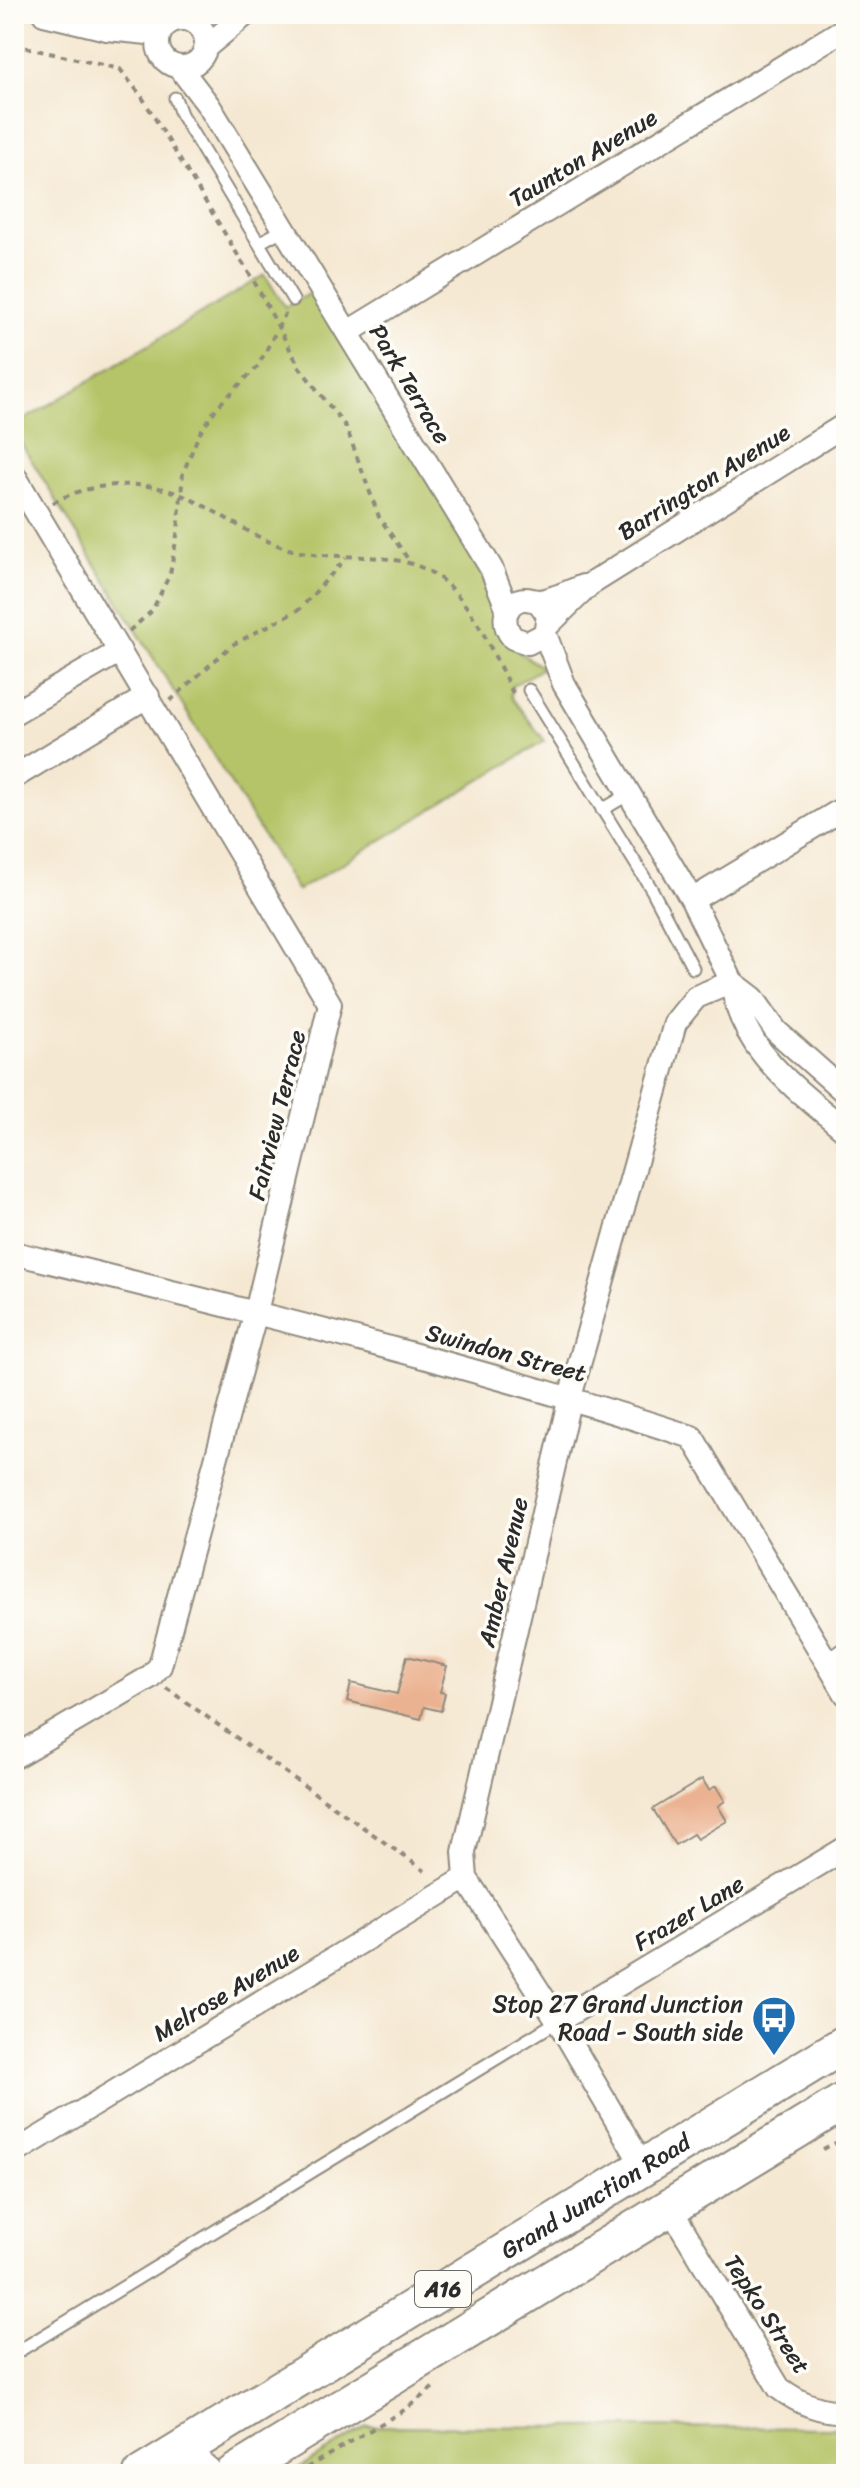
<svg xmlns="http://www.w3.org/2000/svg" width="860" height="2488" font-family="Sriracha,sans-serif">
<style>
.green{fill:#b5c467;stroke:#707849;stroke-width:2}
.building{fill:#ebb291}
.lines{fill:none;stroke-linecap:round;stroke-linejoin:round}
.service-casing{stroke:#908a7e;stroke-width:15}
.minor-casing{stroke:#908a7e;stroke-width:26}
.trunk-casing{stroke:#908a7e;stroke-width:40}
.path{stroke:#908a7e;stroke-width:4;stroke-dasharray:6 6;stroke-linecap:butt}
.service{stroke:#fff;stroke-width:11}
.minor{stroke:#fff;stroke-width:22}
.trunk{stroke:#fff;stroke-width:36}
.labels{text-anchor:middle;stroke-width:7;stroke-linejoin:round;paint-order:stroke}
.shield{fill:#fdfcf7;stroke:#6a6a68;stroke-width:2}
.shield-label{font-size:22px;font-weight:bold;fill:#2b2b2b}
.street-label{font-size:24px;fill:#2b2b2b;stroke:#fdfcf7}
.poi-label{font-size:24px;fill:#2b2b2b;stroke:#fdfcf7;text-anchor:end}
</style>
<rect width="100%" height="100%" fill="#fdfcf7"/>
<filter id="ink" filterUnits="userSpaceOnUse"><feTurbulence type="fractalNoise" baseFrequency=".0125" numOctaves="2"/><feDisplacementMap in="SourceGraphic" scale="16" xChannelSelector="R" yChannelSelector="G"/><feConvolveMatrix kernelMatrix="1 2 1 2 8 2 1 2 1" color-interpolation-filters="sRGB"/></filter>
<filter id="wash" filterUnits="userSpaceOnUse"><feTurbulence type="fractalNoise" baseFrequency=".006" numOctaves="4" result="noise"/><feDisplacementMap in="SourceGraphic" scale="32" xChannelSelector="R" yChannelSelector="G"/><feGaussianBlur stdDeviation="1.8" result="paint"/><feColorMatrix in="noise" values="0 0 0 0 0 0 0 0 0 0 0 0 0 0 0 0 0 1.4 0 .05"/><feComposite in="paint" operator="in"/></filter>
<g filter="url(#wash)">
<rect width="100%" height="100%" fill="#f5e8d2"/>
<path class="green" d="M265,275L285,307L315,290L489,579L513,648L543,668L512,686L511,697L545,741L297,891L14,432V426Z
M367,2426L846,2428V2474H289Z"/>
<g id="blocks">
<path class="building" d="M407,1656L447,1666L440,1692L445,1693L441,1711L424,1707L421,1719L347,1701L351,1683L397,1694Z
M702,1779L709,1790L716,1786L725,1801L718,1806L727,1821L697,1839L693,1834L675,1845L653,1809Z"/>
</g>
</g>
<g filter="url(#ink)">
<use href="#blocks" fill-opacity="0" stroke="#908a7e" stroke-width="2"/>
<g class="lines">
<g class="service-casing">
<path id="service" d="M175,98L181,114L293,300
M259,243L284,229
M529,690L652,890L693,968
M602,810L629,794
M14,2354L558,2021"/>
</g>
<g class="minor-casing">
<path id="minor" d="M44,14L107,29L158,34
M158 43a24 24 0 1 1 48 0a24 24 0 1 1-48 0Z
M206,47L246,14
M180,68L209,106L491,568L508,610
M348,332L846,28
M14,475L330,1004L256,1312L160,1666L150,1677L14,1757
M538,601L548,615L545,634L528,643L513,638C503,627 501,607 519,600C527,597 532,601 539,601C552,600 570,591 583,586
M549,624L589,585L846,424
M545,634L564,684L692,900L732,982L696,997L675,1023L570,1397L464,1852L466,1878L558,2021L643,2166
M14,713L120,651
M14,777L148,696
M692,900L846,807
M846,1093L776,1031L753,998L732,982C740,1051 797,1089 846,1131
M14,1253C242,1309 469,1364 692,1437L846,1694
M829,1665L846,1653
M558,2021L846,1848
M14,2153L466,1878
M670,2208L779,2388C800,2404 820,2411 846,2412"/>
</g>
<g class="trunk-casing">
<g id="trunk">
<path id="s1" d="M142,2474L846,2043"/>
<path d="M166,2474L191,2463L204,2474"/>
<path d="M233,2474L846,2100"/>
</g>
</g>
<path class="path" d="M14,45L120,69L142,97L256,285L300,368L346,427L379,517L410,562
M53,503C79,487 117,482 147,486C202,492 242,538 296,551C342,562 398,548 438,577C475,605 492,653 513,693
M129,631L152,611L170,574L178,530L183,473L199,434L217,407L258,366L286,312
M170,701L232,645L300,609L346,558
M166,1688L425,1871
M823,2149L846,2138
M296,2474L406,2409L435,2386"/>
<use href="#service" class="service"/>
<use href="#minor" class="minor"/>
<use href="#trunk" class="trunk"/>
</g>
</g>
<defs>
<g id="bus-pin" transform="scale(2.3)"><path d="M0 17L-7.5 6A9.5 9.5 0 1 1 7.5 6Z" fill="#1f6fb2" stroke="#fdfcf7"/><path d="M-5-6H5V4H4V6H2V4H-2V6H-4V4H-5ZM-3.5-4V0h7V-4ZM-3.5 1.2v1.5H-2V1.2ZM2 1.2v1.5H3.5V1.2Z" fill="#fff"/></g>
</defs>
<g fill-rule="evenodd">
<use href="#bus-pin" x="774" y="2018"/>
</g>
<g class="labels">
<rect class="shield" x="415" y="2271" width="56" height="36" rx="6"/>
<g class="shield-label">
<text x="443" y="2297">A16</text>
</g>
<g class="street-label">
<text transform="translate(583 158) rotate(-31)" y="8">Taunton Avenue</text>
<text transform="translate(410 384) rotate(59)" y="8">Park Terrace</text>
<text transform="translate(704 482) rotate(-32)" y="8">Barrington Avenue</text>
<text transform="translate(277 1115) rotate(-76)" y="8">Fairview Terrace</text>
<text transform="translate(506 1353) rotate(15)" y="8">Swindon Street</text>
<text transform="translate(503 1572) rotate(-77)" y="8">Amber Avenue</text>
<text transform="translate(689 1913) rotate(-31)" y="8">Frazer Lane</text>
<text transform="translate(226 1993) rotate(-31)" y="8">Melrose Avenue</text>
<text dy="8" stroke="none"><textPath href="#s1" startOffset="532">Grand Junction Road</textPath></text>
<text transform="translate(767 2314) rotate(57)" y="8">Tepko Street</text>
</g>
<g class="poi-label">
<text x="743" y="2012">Stop 27 Grand Junction<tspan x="743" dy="28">Road - South side</tspan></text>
</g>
</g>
<rect width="860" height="2488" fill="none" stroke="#fdfcf7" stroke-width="48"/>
</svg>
